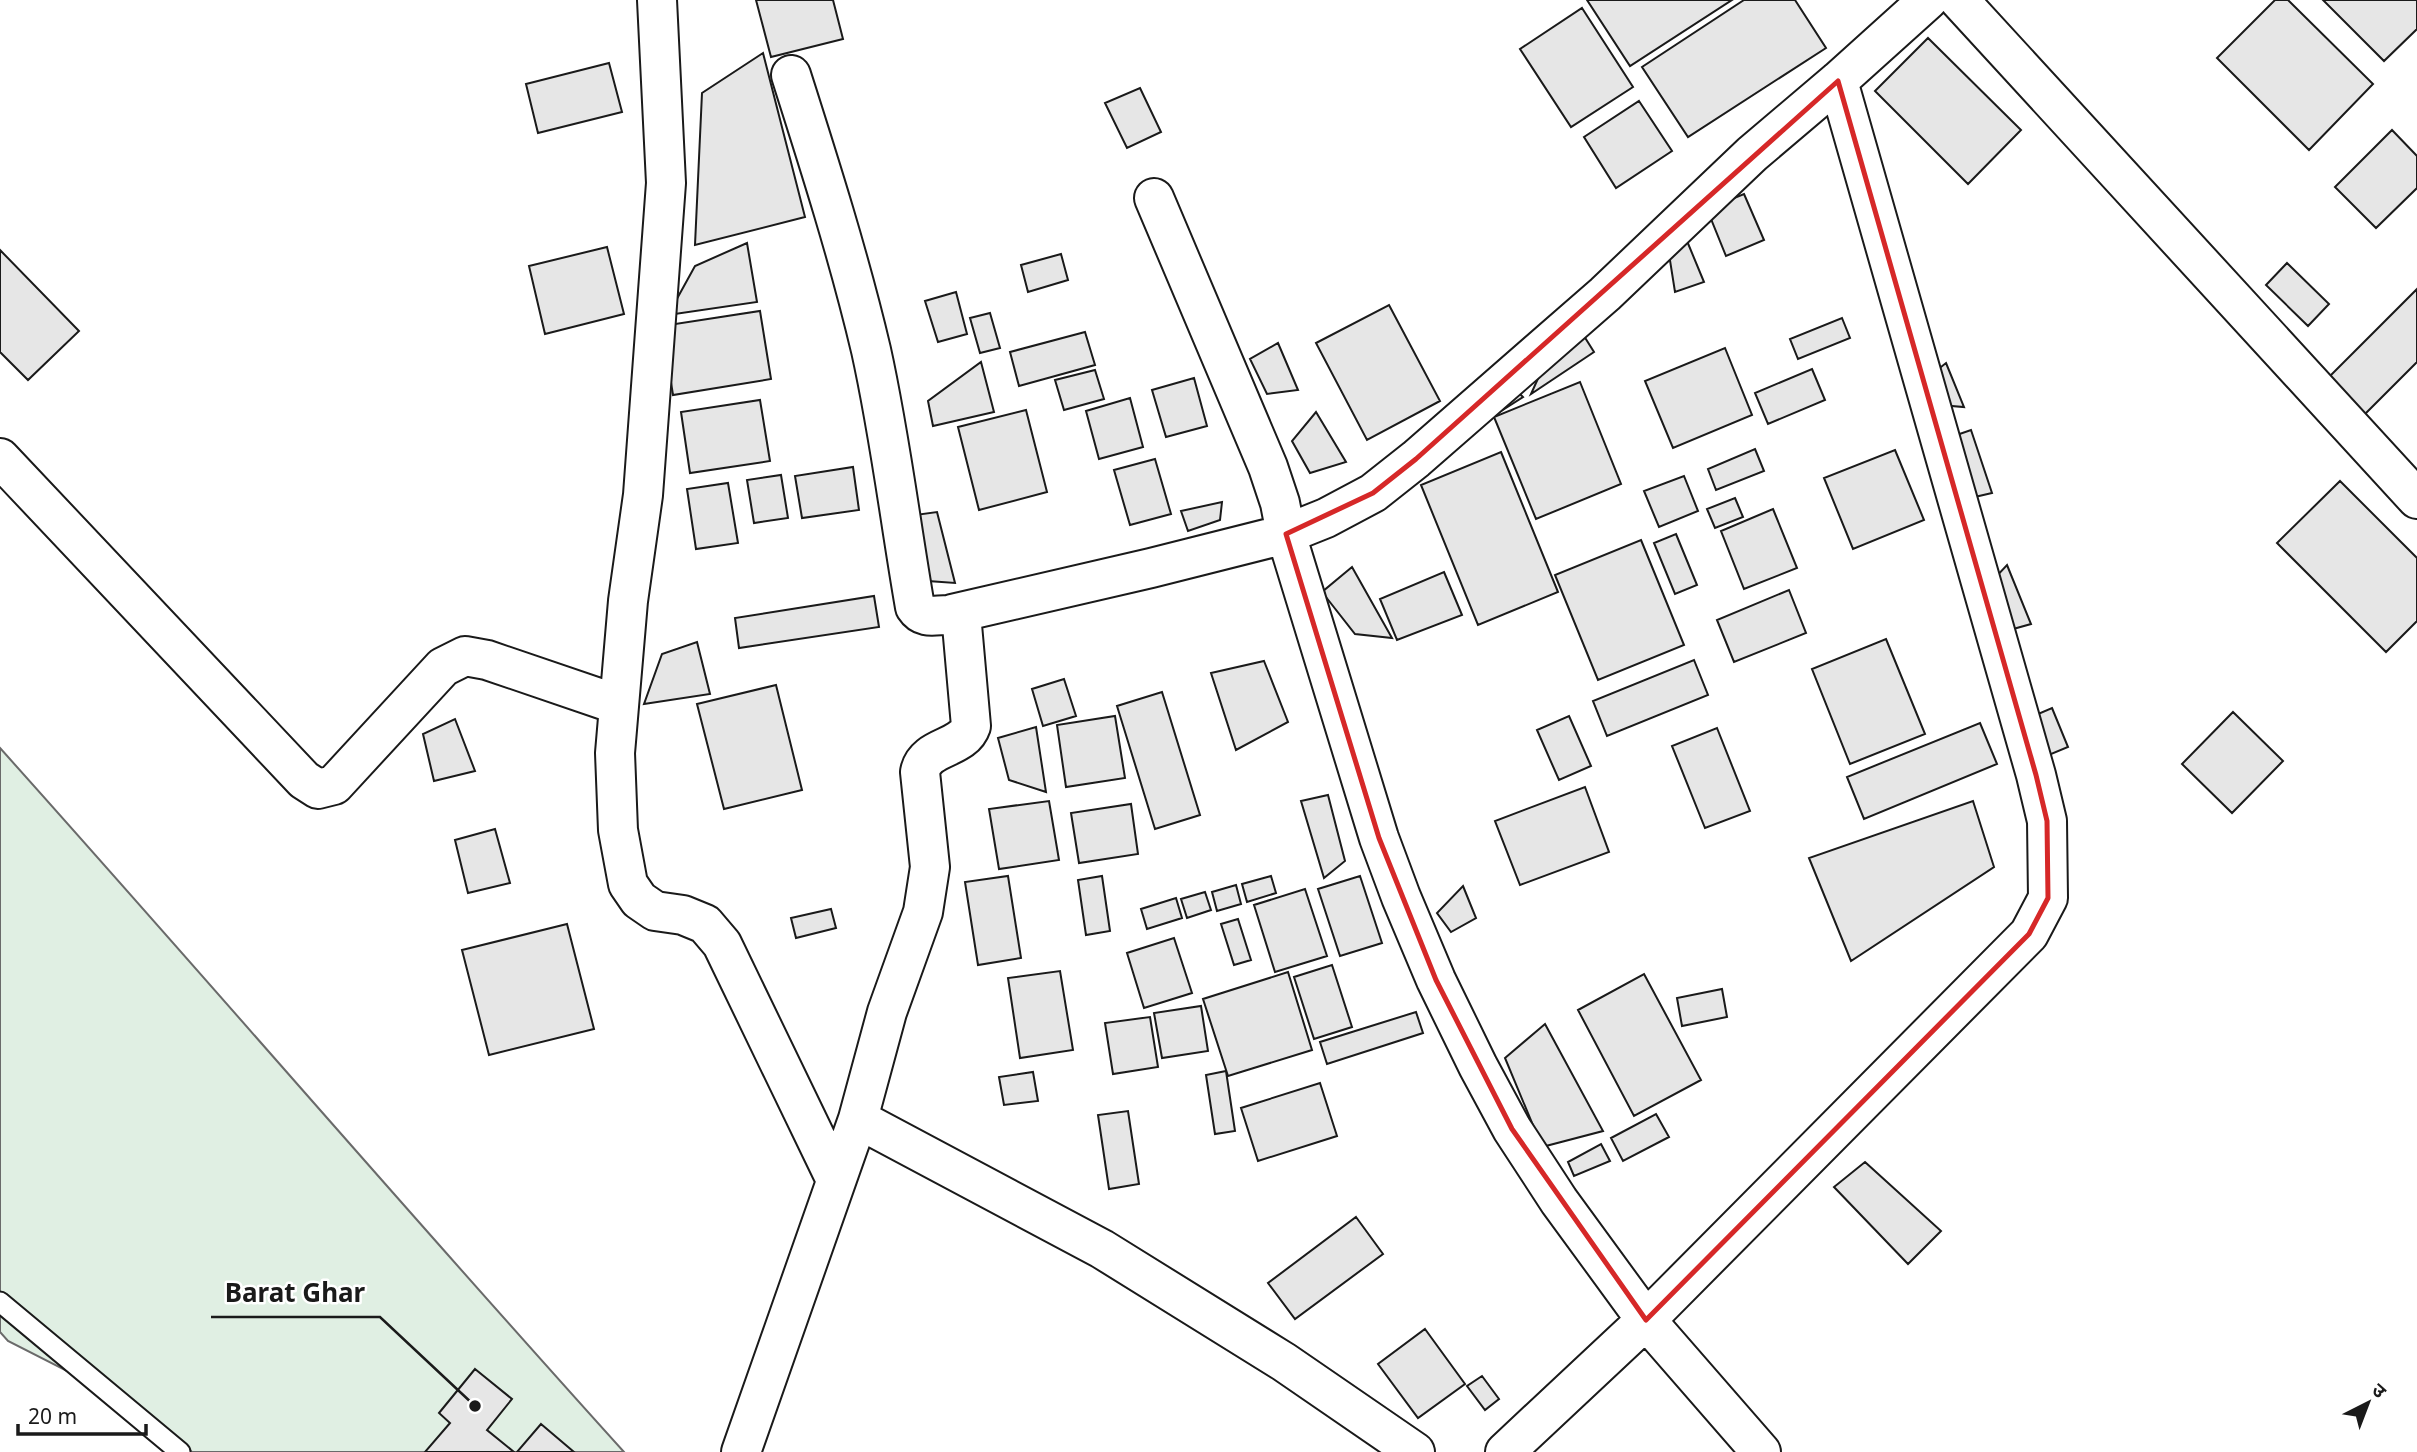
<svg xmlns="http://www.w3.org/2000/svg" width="2417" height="1452" font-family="'Noto Sans','Noto Sans Devanagari',sans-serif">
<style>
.green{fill:#e0efe3;stroke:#6a6a6a;stroke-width:2}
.building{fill:#e6e6e6;stroke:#1a1a1a;stroke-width:2}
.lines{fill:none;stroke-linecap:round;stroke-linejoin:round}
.service-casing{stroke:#1a1a1a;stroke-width:23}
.minor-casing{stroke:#1a1a1a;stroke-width:42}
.service{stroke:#fff;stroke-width:19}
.minor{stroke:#fff;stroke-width:38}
.marked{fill:none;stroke:#d62828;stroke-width:5;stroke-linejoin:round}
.leader{fill:none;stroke:#1a1a1a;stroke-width:2.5}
.callout-dot{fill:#1a1a1a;stroke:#fff;stroke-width:2.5}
.callout-label{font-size:26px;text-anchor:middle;font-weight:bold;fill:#1a1a1a;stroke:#fff;stroke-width:5;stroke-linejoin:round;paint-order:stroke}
</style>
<rect width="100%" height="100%" fill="#fff"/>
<path class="green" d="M0,748C209,981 413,1219 624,1452H192L140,1408L8,1341L0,1332Z"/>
<path class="building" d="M756,0H833L843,39L771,57Z
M1587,0H1732L1630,66Z
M1744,0H1795L1826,48L1688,137L1642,67Z
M2275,0H2288L2373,84L2309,150L2217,58Z
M2323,0H2417V29L2384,61Z
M1582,8L1633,87L1571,127L1520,49Z
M1928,38L2021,130L1968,184L1875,91Z
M763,53L805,217L695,245L702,93Z
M609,63L622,112L538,133L526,84Z
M1140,88L1161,132L1127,148L1105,103Z
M1639,101L1672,151L1616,188L1584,137Z
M2392,130L2417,156V188L2376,228L2335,187Z
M1744,194L1764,240L1726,256L1707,209Z
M1687,241L1704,282L1675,292L1669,254Z
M747,243L757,302L668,315L695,266Z
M607,247L624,314L545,334L529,266Z
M0,250L79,331L28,380L0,352Z
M1061,254L1068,280L1028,292L1021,265Z
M2287,263L2329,304L2308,326L2266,285Z
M2417,289V362L2357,422L2321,385Z
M956,292L967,334L938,342L925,301Z
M1389,305L1440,401L1367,440L1316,343Z
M760,311L771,379L673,395L662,326Z
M990,313L1000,348L980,353L970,318Z
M1842,318L1850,338L1798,359L1790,339Z
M1085,332L1095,365L1019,386L1010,352Z
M1584,336L1594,352L1531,394L1545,363Z
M1278,343L1298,390L1267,394L1250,359Z
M1725,348L1752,415L1673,448L1645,381Z
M981,362L994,412L933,426L928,401Z
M1946,363L1964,407L1940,405L1927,378Z
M1812,369L1825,400L1768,424L1755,393Z
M1095,370L1104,399L1064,410L1055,380Z
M1194,378L1207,426L1166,437L1152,390Z
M1580,382L1621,484L1536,519L1494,417Z
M1516,390L1523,397L1487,420Z
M1130,398L1143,447L1099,459L1086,411Z
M760,400L770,461L690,473L681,412Z
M1026,410L1047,492L979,510L958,427Z
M1316,412L1346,462L1310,473L1292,441Z
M1971,430L1992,493L1966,499L1948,438Z
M1755,449L1764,471L1716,490L1708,469Z
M1895,450L1924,520L1853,549L1824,478Z
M1501,452L1558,592L1478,625L1421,485Z
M1155,459L1171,514L1130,525L1114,470Z
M853,467L859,510L802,518L795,476Z
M781,475L788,518L754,523L747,480Z
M1684,476L1698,511L1659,527L1644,491Z
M2340,481L2417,558V621L2386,652L2277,543Z
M728,483L738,543L696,549L687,489Z
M1735,498L1743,517L1715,528L1707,509Z
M1222,502L1220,520L1188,531L1181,511Z
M1773,509L1797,568L1744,589L1721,531Z
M937,512L955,583L928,581L915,515Z
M1676,534L1697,585L1675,594L1654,543Z
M1641,540L1684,645L1598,680L1555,575Z
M2007,565L2031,624L2006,631L1992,581Z
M1352,567L1392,638L1355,634L1322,592Z
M1444,572L1462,615L1397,640L1380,599Z
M1789,590L1806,633L1734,662L1717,620Z
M874,596L879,627L739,648L735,618Z
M1886,639L1925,734L1850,764L1812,669Z
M697,642L710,694L644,704L662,654Z
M1694,660L1708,695L1607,736L1593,701Z
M1264,661L1288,722L1236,750L1211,673Z
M1064,679L1076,716L1043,726L1032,689Z
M776,685L802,790L724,809L697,704Z
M1162,692L1200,815L1155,829L1117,706Z
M2052,708L2068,747L2044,757L2029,718Z
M2233,712L2283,761L2232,813L2182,764Z
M1115,716L1125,778L1066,787L1057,725Z
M1569,716L1591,766L1559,780L1537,730Z
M455,719L475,771L434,781L423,734Z
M1980,723L1997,764L1864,819L1847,777Z
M1036,727L1046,792L1009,780L998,738Z
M1717,728L1750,811L1705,828L1672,746Z
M1585,787L1609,852L1520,885L1495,821Z
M1328,795L1345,861L1324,878L1301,801Z
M1049,801L1059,860L999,869L989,809Z
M1973,801L1994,867L1851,961L1809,858Z
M1131,804L1138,854L1079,863L1071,813Z
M495,829L510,883L468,893L455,840Z
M1008,876L1021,958L978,965L965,882Z
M1102,876L1110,931L1086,935L1078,880Z
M1271,876L1276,893L1247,902L1242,884Z
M1360,876L1382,943L1340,956L1318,889Z
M1236,885L1241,904L1217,911L1212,892Z
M1463,886L1476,918L1451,932L1437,913Z
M1305,889L1327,956L1275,972L1254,905Z
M1205,892L1211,910L1187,918L1181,899Z
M1176,898L1182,918L1147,929L1141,909Z
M831,909L836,928L796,938L791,918Z
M1238,919L1251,960L1234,965L1221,924Z
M567,924L594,1029L489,1055L462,950Z
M1174,938L1192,993L1144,1008L1127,953Z
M1332,965L1352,1027L1314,1039L1294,977Z
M1060,971L1073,1050L1020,1058L1008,978Z
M1288,972L1312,1050L1228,1076L1203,999Z
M1644,974L1701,1080L1634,1116L1578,1010Z
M1722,989L1727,1017L1682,1026L1677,998Z
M1201,1006L1208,1051L1162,1058L1154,1013Z
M1416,1012L1423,1033L1327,1064L1320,1042Z
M1150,1017L1158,1067L1113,1074L1105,1023Z
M1545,1024L1603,1131L1542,1147L1505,1058Z
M1226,1071L1235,1131L1215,1134L1206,1075Z
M1033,1072L1038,1101L1004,1105L999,1077Z
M1320,1083L1337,1136L1258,1161L1241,1108Z
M1128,1111L1139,1184L1109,1189L1098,1115Z
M1656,1114L1669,1137L1623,1161L1611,1138Z
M1601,1144L1610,1161L1574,1176L1568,1162Z
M1865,1162L1941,1231L1908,1264L1834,1187Z
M1356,1217L1383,1254L1295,1319L1268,1283Z
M1425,1329L1465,1384L1418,1418L1378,1364Z
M475,1369L512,1399L487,1430L514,1452H425L450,1423L439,1413Z
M1482,1376L1499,1399L1485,1410L1467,1386Z
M541,1424L574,1452H517Z"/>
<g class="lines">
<g class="service-casing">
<path id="service" d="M0,1302L180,1452"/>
</g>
<g class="minor-casing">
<path id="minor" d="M657,0L666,183L643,495L628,601L615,753L618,830L628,884L639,900L655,911L683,915L705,924L722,944L836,1180
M1959,0L2417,499
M1154,198L1268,467L1280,503L1286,534L1379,838L1401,897L1436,980L1478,1066L1512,1129L1559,1201L1646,1320L1761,1452
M0,458L304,780L318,789L334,785L443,667L465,656L487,660L619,705
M952,614L1151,568L1286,534L1326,518L1373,493L1416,459L1605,294L1752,154L1838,81L1928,0
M858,1119L1102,1249L1284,1362L1415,1452
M741,1452L858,1119L887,1012L923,912L930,867L920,772C925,745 963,750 971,726L962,625L959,617C943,610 926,624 915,607C900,521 890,435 871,350C849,257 820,166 791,75
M1505,1452L1646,1320L2029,934L2048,898L2047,821L2036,775L1838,81"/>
</g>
<use href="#service" class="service"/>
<use href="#minor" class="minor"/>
</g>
<path class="marked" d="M1838,81L2036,775L2047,821L2048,898L2029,934L1646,1320L1512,1129L1436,980L1379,838L1286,534L1373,493L1416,459Z"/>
<path class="leader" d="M475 1406L380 1317H211"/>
<circle class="callout-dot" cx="475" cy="1406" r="7"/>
<g class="callout-label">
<text x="295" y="1302">Barat Ghar</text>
</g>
<g transform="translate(2368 1403) rotate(42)" stroke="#ffffff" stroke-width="5" paint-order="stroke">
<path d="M0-5L12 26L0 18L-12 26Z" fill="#1a1a1a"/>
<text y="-10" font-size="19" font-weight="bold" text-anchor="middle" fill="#1a1a1a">उ</text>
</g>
<path d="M18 1424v10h128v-10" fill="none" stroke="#1a1a1a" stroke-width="3.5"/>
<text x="28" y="1424" font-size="21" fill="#1a1a1a" stroke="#ffffff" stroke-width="5" paint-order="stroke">20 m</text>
</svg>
